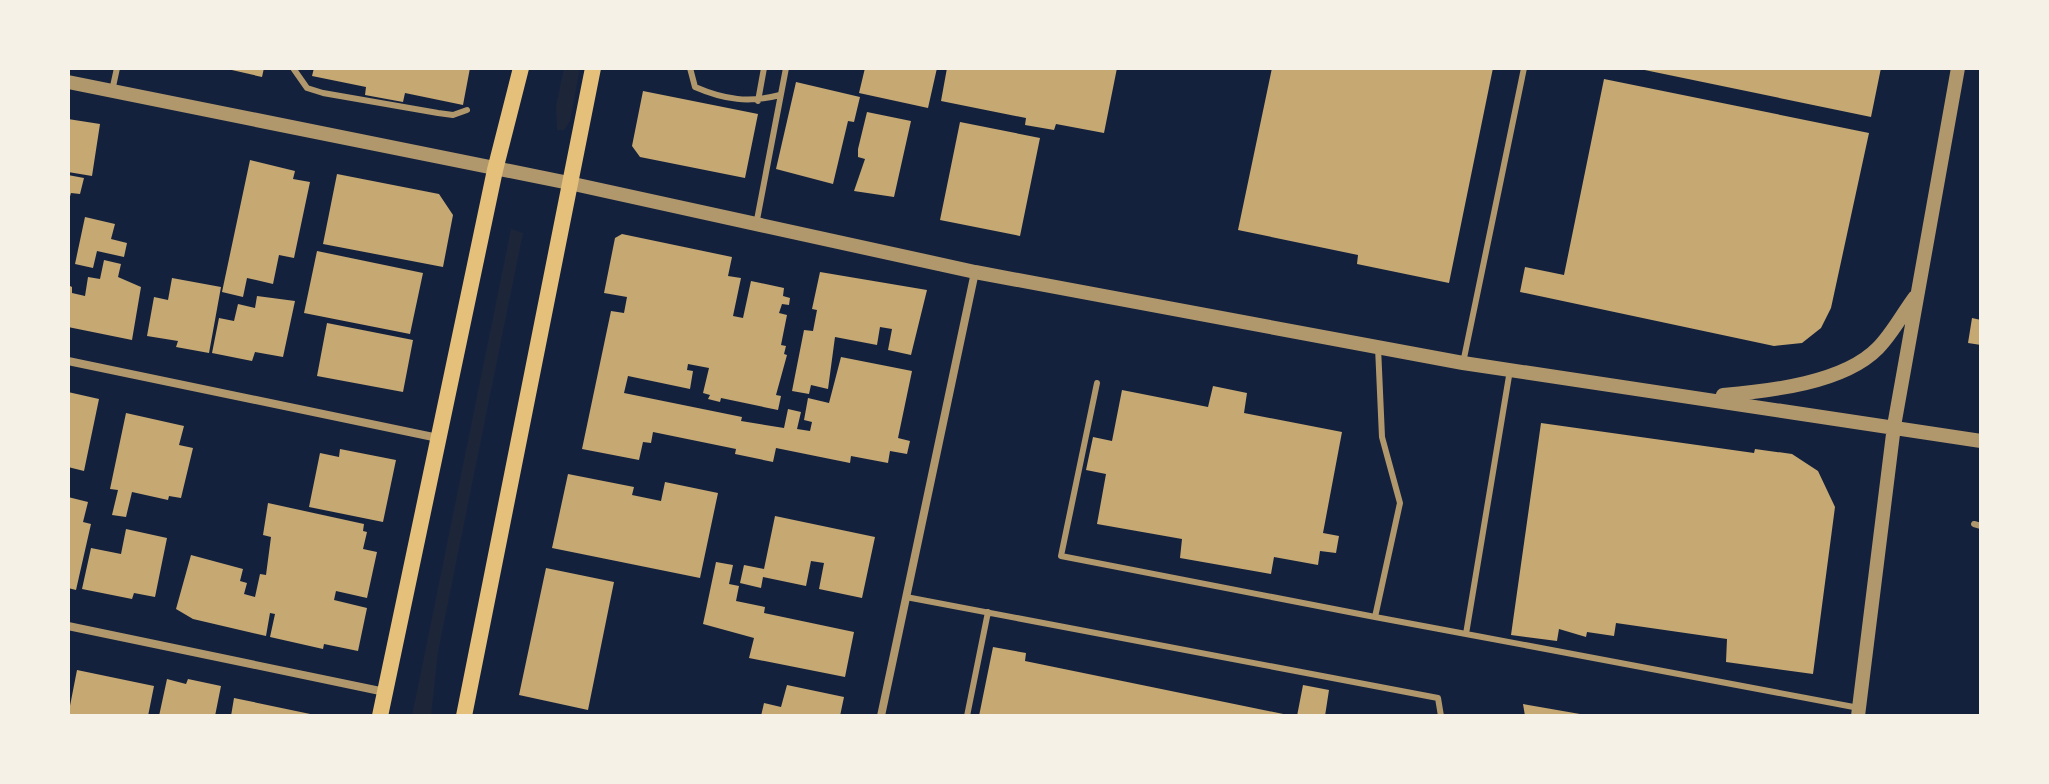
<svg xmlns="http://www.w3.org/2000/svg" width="2049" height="784" font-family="'Fira Sans',sans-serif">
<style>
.green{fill:#1d2539}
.building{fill:#c6a872}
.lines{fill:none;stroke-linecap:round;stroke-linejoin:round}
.service{stroke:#b1986c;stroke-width:6}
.minor{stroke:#b1986c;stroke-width:8}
.tertiary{stroke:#b1986c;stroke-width:14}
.secondary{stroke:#e5c07b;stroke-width:16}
</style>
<rect width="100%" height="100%" fill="#14213d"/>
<path class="green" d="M564,68H580L570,121L564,130H557L556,106Z
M511,229L523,233L438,652L431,716H412Z"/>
<path class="building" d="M223,68H264L262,77Z
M314,68H470L463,105L405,93L403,102L365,95L366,87L312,76Z
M865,68H937L928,108L859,93Z
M947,68H1117L1104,133L1056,124L1054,130L1025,125L1026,118L941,101Z
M1272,68H1493L1449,283L1357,264L1358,255L1238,230Z
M1635,68H1881L1871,117Z
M1604,79L1869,133L1831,308L1821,328L1802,343L1774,346L1520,292L1525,267L1564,275Z
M796,82L860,97L854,122L848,121L833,184L776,169Z
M643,91L758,114L745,178L640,157L632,146Z
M867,112L911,121L894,197L854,191L865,159L858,157V149Z
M68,119L100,124L92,176L68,172Z
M960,122L1040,138L1020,236L940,220Z
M250,160L295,171L293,179L310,182L294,258L279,255L273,284L247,278L243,297L222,292Z
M337,174L439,194L453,215L443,267L323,244Z
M68,175L84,178L80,194L71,193L69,200Z
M85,217L115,224L111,239L127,243L124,257L97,251L93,268L75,264Z
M622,234L732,257L728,276L741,278L733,316L743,318L751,281L784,288L783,296L790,298L789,305L782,304L779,313L787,315L781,345L786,346L784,354L787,355L776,395L781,396L778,410L721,398L720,402L708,399L710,395L703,393L709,368L688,364L687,370L693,371L690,389L628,376L624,393L742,417L741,421L784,428L788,409L801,412L797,429L810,431L812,422L804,420L808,398L829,403L841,357L912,371L898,438L910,441L907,454L890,451L888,463L851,456L850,463L776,448L773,462L735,454L736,449L653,432L651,443L643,442L639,460L582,449L611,311L624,313L627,297L604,293L615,238Z
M317,251L423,273L410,334L304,313Z
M104,260L121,264L118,277L141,287L132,340L68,327V285L72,287V293L85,296L88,277L100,279Z
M820,272L927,290L911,355L888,350L892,329L880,327L877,345L835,337L828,389L811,385L809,394L792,391L804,330L813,331L817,310L812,309Z
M172,278L221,287L209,353L176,347L178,341L147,336L154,297L168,300Z
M257,296L295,301L283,357L255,352L252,361L212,353L219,318L234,321L238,304L255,308Z
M1972,318L1981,320V345L1968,343Z
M327,323L413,340L403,392L317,376Z
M1213,386L1247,393L1244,413L1342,432L1323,533L1339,536L1336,553L1320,551L1318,565L1274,557L1271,574L1180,558L1182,539L1097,524L1106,474L1086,470L1093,437L1112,441L1122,390L1208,407Z
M68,392L99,399L84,471L68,467Z
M126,413L184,426L179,445L193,448L181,498L169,496L168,500L132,492L126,517L112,515L118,490L110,489Z
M1541,423L1754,453L1755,449L1792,454L1818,471L1835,507L1813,674L1726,662L1727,639L1616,623L1614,636L1587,632L1586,637L1559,629L1557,641L1511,635Z
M340,449L396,460L383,522L309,507L320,453L339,457Z
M568,474L634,487L632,495L661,501L665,482L718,493L700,578L552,548Z
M68,497L88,502L83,522L91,524L76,590L68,588Z
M268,503L364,524L363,531L367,532L363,549L377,552L367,598L336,591L334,600L367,608L358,651L324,644L323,649L270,637L275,614L270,613L266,636L193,619L176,609L191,555L243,569L240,581L247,583L244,594L255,597L260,574L266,575L271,537L263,535Z
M775,516L875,537L862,598L819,589L824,563L811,561L806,586L763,577L761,588L740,583L744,565L764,569Z
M126,529L167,538L155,597L134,593L132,599L82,589L91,548L121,554Z
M716,562L733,565L729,584L739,586L736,601L765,607L764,613L854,632L845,677L749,658L754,638L703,624Z
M546,568L614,582L588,710L519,695Z
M993,647L1026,653L1025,661L1293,716H979Z
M77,670L154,686L148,716H68Z
M167,679L186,684L188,679L221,686L215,716H159Z
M787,685L844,697L840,716H761L764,703L781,707Z
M1303,685L1329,690L1325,716H1297Z
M234,698L315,715V716H231Z
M1523,704L1580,714V716H1525Z"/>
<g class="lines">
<path class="service" d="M293,68L307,88L323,93L438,113L453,115L467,110
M690,68L695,87C725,100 749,103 780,95
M112,91L117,68
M758,101L764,68
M756,225L786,68
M1463,363L1524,68
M1097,383L1061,556L1375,617L1400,503L1382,437L1378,347
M1974,524L1981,526
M906,597L1438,698L1441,716
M1375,617L1466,634L1510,370
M1466,634L1859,708
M967,716L988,612"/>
<path class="minor" d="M68,361L438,438
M68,626L385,692
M881,716L975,272"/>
<path class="tertiary" d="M68,82L569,183L975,272L1463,363L1981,441
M1723,395C1770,391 1844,383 1878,348C1892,334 1903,313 1915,297
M1858,716L1894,426L1958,68"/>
<path class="secondary" d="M380,716L495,170L521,68
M464,716L593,68"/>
</g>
<rect width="2049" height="784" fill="none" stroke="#f6f1e7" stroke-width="140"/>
</svg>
